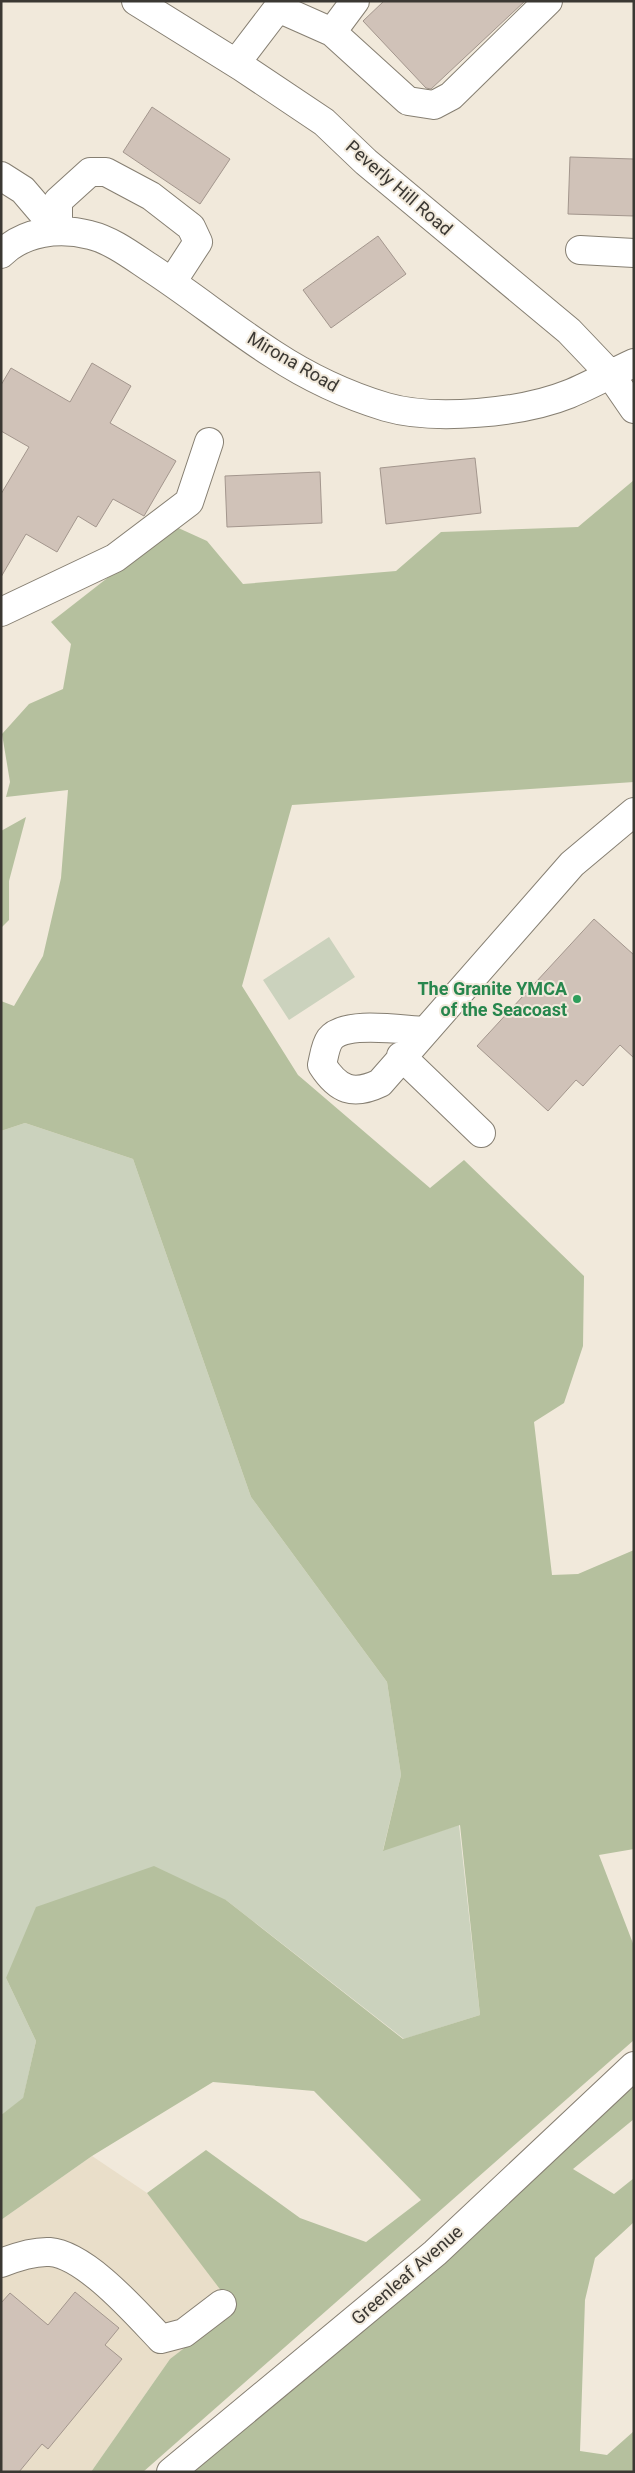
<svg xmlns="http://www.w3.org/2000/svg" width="635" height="2473" font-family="Roboto,sans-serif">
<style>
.built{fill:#e9dec9}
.green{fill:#cbd2bd}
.forest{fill:#b5c09e}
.building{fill:#d0c2b8;stroke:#a3968d}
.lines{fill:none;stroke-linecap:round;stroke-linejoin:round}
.minor-casing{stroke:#867f72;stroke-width:30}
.minor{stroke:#fff;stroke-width:28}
.leisure-dot{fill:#2e9e5b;stroke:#f1e9db;stroke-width:2}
.labels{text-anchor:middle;stroke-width:4;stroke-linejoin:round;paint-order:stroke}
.street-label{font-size:18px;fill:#3b3833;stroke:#f1e9db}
.leisure-label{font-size:18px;font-weight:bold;fill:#27864d;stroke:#f1e9db;text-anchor:end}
</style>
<rect width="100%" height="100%" fill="#f1e9db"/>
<path class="built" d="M92,2156L147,2193L236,2309L170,2359L91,2472H1V2220Z"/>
<path class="green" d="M329,937L355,977L289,1020L263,980Z
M25,1123L133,1159L251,1497L387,1682L401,1775L383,1850L459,1825L480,2015L404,2039L226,1900L6,1978L36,2041L23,2099L1,2115V1131Z"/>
<path class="forest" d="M634,480V782L292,805L242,986L298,1075L430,1188L464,1160L584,1276L583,1346L564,1403L534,1422L552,1575L578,1574L634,1550V1849L599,1855L634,1946V2040L143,2472H91L170,2359L235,2309L147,2193L206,2150L300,2218L366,2242L421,2200L314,2091L213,2082L92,2156L1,2220V2115L23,2098L36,2041L6,1978L36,1907L154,1866L226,1900L403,2039L480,2015L460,1825L383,1851L401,1775L387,1682L251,1497L133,1159L25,1123L1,1131V1001L14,1006L43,956L61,878L68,790L6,797L10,782L2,734L29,704L63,689L71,644L51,622L174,526L207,541L243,584L396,571L441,532L578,527Z
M26,817L9,881V920L1,928V831Z
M634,2081V2119L573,2169L614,2194L634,2178V2222L595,2258L585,2300L580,2451L607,2455L634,2431V2472H191L517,2196Z"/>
<path class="building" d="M384,1H525L431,89L426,88L363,21Z
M152,107L230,159L200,204L123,152Z
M570,157L634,159V216L568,214Z
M378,236L406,274L331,328L303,290Z
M92,363L131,386L110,423L176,461L144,516L113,499L96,527L78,516L57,552L26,534L1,577V494L29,447L1,431V385L11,368L70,402Z
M475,458L481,513L386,524L380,468Z
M320,472L322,523L227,527L225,476Z
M594,919L634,955V1058L620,1045L583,1086L576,1080L548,1111L477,1046Z
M75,2292L119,2328L105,2345L122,2359L48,2449L42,2444L19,2472H1V2303L10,2293L48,2325Z"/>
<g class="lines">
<g class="minor-casing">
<path id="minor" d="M136,1L242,67L324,122L366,162L569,331L610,374L634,409
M332,32L355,1
M236,63L278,8L332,32L408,101L434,105L451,96L548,1
M1,176L23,190L58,231
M58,231V201L90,172H106L151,196L191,227L198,242L172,282
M580,250L634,253
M1,254C24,231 60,227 90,235C111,240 131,255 149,267C192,295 231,327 273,354C308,377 346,395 386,407C434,421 522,413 569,394C591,385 612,373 634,363
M1,612L115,558L189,502L209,442
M424,1031C401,1030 345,1020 330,1039C325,1046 324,1057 322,1065C338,1090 353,1096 380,1083L572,864L634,812
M401,1056L481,1133
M1,2263C16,2257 34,2251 50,2252C86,2255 136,2313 161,2339L184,2333L222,2304
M171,2472L435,2253L634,2066"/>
</g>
<use href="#minor" class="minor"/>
</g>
<circle class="leisure-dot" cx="577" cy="999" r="5"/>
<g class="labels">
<g class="street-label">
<text transform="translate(399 188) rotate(41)" y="6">Peverly Hill Road</text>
<text transform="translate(293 362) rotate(30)" y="6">Mirona Road</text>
<text transform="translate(407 2275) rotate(-41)" y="6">Greenleaf Avenue</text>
</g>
<g class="leisure-label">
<text x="567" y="995">The Granite YMCA<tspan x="567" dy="21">of the Seacoast</tspan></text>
</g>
</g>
<rect width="635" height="2473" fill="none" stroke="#3b3833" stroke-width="5"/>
</svg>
